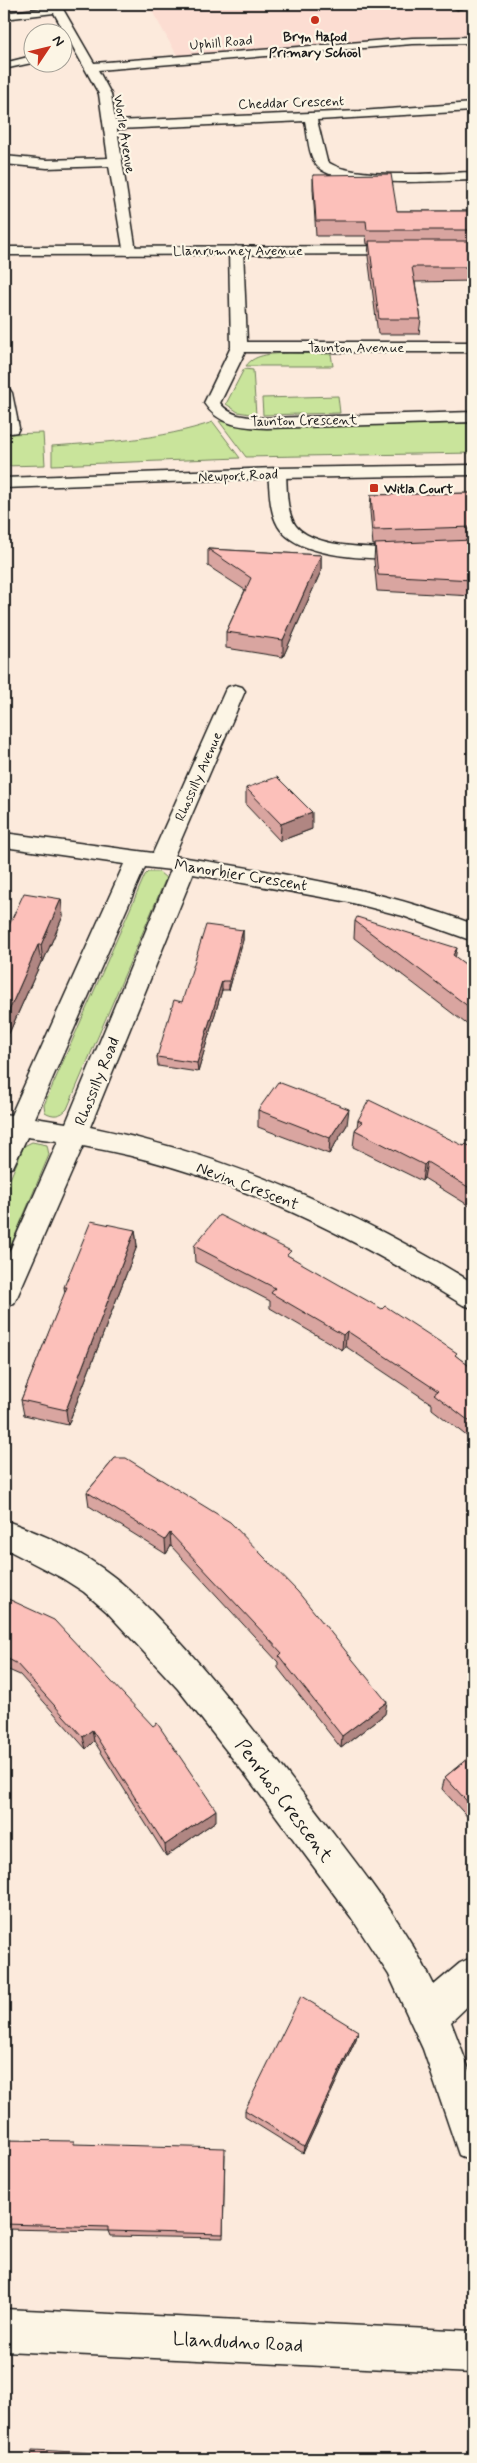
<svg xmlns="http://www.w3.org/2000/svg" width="477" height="2463" font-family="Mynerve,sans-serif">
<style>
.built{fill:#fcddd2}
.green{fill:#c9e49b;stroke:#72805c}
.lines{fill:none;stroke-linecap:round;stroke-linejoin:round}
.street-casing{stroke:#1c1c1c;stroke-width:3}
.secondary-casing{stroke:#1c1c1c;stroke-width:3}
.street{fill:#fcf5e5;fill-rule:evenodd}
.secondary{fill:#fcf5e5;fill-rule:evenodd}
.wall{fill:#d9a5a0;stroke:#1c1c1c}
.shaded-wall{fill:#b08682;stroke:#1c1c1c}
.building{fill:#fcc0ba;stroke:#1c1c1c}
.poi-dot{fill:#c8321e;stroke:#fcf5e5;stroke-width:2}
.labels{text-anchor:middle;stroke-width:4.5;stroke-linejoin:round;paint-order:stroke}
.far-poi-label{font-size:14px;font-weight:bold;fill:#1c1c1c;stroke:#fcf5e5}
.far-street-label{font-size:14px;fill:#1c1c1c;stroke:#fcf5e5}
.street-label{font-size:16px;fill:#1c1c1c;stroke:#fcf5e5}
.near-street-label{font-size:19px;fill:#1c1c1c;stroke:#fcf5e5}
</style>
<rect width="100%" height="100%" fill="#fceadc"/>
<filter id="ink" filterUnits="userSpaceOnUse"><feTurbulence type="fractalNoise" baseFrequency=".02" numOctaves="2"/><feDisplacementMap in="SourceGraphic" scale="10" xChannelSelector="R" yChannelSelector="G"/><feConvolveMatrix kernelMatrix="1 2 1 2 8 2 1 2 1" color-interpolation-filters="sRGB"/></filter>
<g filter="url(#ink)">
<path class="built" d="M148,4H473V37L429,36L178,57Z"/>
<path class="green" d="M289,353L331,354L333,366H246C255,353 275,354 289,353Z
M244,369L253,370L256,415L238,412L226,404Z
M338,396L340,413L263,415L262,398Z
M219,421L263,428L473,423V453L246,457Z
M213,422L240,458L52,465V446C107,442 160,440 213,422Z
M43,433L45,465L4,466V434Z
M148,872H159L166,878L67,1109C61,1116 53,1117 45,1112L44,1105L145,875Z
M32,1142L47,1145L49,1155L4,1262V1193L24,1146Z"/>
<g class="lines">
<g class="street-casing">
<path id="street" d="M50,4H60L94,63L412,38L473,37V43L412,44L98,70L111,94L115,121L360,111L473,103V111L317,120L327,161C347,180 443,173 473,172V180C442,181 341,188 319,168C308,158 308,134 305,121L117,129L136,251L129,255L124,254L109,166L47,168L4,164V156L47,160L108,158L99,94L54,13L4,19V13L51,7Z
M32,56V62H36L4,69V63Z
M236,246L243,250L247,342H473V352H245L220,403C231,418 250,417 267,418L473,412V422L267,428C242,427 219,426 204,403L231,347L229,250Z
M4,388L10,390L12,393L19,428L17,432L11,433L4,430Z
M277,468L283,469L286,473C287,489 286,512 296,526C322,558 435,546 473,544V554C428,558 304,570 278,526C269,510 270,490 268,473L271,469Z
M235,685L242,687L245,691L174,856C276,872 377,888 473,924V941L403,916L349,902L193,874L90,1127C228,1155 354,1210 473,1283V1308L463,1305C345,1232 221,1170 83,1146L18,1295L14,1303L4,1306V1264L58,1141L27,1137L13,1167L4,1170V1114L11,1115L124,864L4,847V833L153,853L225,691L228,687ZM145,867L171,870L66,1123L35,1118Z
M4,1520C42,1534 82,1551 114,1577C135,1593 153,1613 171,1632C220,1685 263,1742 307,1799C353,1859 401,1917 434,1985L460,1963L473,1957V2001L451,2022L473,2080V2161L459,2155L423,2049L389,1975L351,1917L248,1778L178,1689L106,1611L84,1592L62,1578L4,1548Z
M4,2309L473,2331V2373L4,2351Z"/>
</g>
<g class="secondary-casing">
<path id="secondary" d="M473,246V254L4,255V247Z
M473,465V475L277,478L4,488V478L277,468Z"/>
</g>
<use href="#street" class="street"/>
<use href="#secondary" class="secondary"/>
</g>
<path class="wall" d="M443,4H473L457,10Z
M313,175L397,211H473V281L415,282L421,319L419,334H378L368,256L369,244H367L366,236H316L313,189Z
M473,493V596L377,591L374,560L375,545H373L370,511L371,495Z
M208,549L321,555V571L283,657L226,648V632L245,590L208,566Z
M246,788L312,829L280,841L246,805Z
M61,899L63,916L43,962H41L6,1040H4V936Z
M355,921L455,957L473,970V1029L354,938Z
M243,930V940L229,990H222L198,1072L158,1066L157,1057L182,1002Z
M258,1110L347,1125L329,1154L258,1127Z
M358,1120L473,1148V1208L424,1178L422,1181L353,1147L355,1130L357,1127Z
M135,1230L137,1246L68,1425L24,1415L21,1400L65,1293L64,1287Z
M194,1246L290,1257L456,1356L473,1369V1441L432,1409V1404L345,1346L342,1350L270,1308V1301L195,1262Z
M115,1458L385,1714L341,1748L278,1668V1662L171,1546L166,1554L89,1506L87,1492Z
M4,1597L216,1821L166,1856L94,1741L86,1749L20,1675L4,1668Z
M473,1754V1823L442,1789L445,1777Z
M358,2031L356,2039L303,2153L245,2117V2110Z
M4,2140L225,2154L223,2238L110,2236L108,2231L4,2229Z"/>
<path class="shaded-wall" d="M458,4H473V7L457,10Z
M321,555V571L283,657V640Z
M312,812V829L280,841L281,824Z
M61,899L63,916L43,962L41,945Z
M243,930V940L229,990V981Z
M38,945L41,962L6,1040L4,1028V1022Z
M457,948L454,965L453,955Z
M222,981V990L198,1072L197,1063Z
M349,1109L347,1125L329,1154L330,1138Z
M427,1162L424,1178L422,1181L424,1165Z
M135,1230L137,1246L68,1425L66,1410Z
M347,1331L345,1346L342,1350L343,1335Z
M170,1533L171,1546L166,1554L165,1540Z
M387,1702L385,1714L341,1748L342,1736Z
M92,1730L94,1741L86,1749L83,1737Z
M216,1810V1821L166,1856L165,1845Z
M358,2031L356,2039L303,2153L304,2147Z"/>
<path class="building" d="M391,174L397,211H473V230H367L366,221H316L313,175Z
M369,241H473V267H412L421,319H379Z
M473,493V527L374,530L371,495Z
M473,540V580L378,575L375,544Z
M208,549L321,555L283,640L226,632L251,578Z
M277,777L312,812L281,824L246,788Z
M24,893L61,899L41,945H38L4,1022V936Z
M357,917L457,948L453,955L473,970V1010L355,921Z
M206,925L243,930L229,981H222L197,1063L157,1057L174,1000L182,1002Z
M278,1082L349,1109L330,1138L258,1110Z
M369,1100L464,1146L466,1144L473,1148V1190L427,1162L424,1165L355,1130L362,1122L358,1120Z
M219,1215L291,1251L287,1255L382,1309L385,1306L457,1353L455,1355L473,1369V1424L434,1394L438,1391L347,1331L343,1335L271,1293L275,1288L194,1246Z
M91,1221L135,1230L66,1410L21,1400L67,1287H64Z
M115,1458H126L230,1522L298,1592L387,1702L342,1736L279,1656L282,1653L170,1533L165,1540L87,1492Z
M4,1597L54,1620L153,1726L157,1723L216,1810L165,1845L92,1730L83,1737L16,1663L4,1657Z
M473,1754V1808L445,1777Z
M301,1996L358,2031L304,2147L245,2110Z
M4,2140L74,2141V2144L225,2148L223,2234L108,2231V2227L4,2224Z
M32,2450L232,2459H31Z"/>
</g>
<g class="poi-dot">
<circle cx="315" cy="20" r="5"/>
<rect x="369" y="483" width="10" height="10" rx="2.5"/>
</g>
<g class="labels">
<g class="far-poi-label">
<text x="315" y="41">Bryn Hafod<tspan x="315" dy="16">Primary School</tspan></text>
<text x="384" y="493" text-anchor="start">Witla Court</text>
</g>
<g class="far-street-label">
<text transform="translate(221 42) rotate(-5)" y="5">Uphill Road</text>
<text transform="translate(291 102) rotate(-2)" y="5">Cheddar Crescent</text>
<text transform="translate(125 134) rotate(81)" y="5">Worle Avenue</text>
<text x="238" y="255">Llanrumney Avenue</text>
<text x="356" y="352">Taunton Avenue</text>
<text transform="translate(304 420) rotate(-1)" y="5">Taunton Crescent</text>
<text transform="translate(238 475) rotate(-2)" y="5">Newport Road</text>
<text transform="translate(198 776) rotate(-66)" y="5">Rhossilly Avenue</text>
</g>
<g class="street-label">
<text transform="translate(241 874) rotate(9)" y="6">Manorbier Crescent</text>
<text transform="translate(96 1081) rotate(-68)" y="6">Rhossilly Road</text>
<text transform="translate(248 1185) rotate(21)" y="6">Nevin Crescent</text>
</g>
<g class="near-street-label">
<text transform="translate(285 1800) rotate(53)" y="7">Penrhos Crescent</text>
<text transform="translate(238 2341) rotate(3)" y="7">Llandudno Road</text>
</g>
</g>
<rect width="477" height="2463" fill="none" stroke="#fcf5e5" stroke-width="20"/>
<rect x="10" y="10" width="457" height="2443" fill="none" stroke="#1c1c1c" stroke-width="2" filter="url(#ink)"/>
<g transform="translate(48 48) rotate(55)"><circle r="24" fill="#fcf5e5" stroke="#a29e95"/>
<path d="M0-4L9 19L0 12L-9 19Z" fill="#c8321e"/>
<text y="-8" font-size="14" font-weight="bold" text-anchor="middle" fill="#1c1c1c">N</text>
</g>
</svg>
